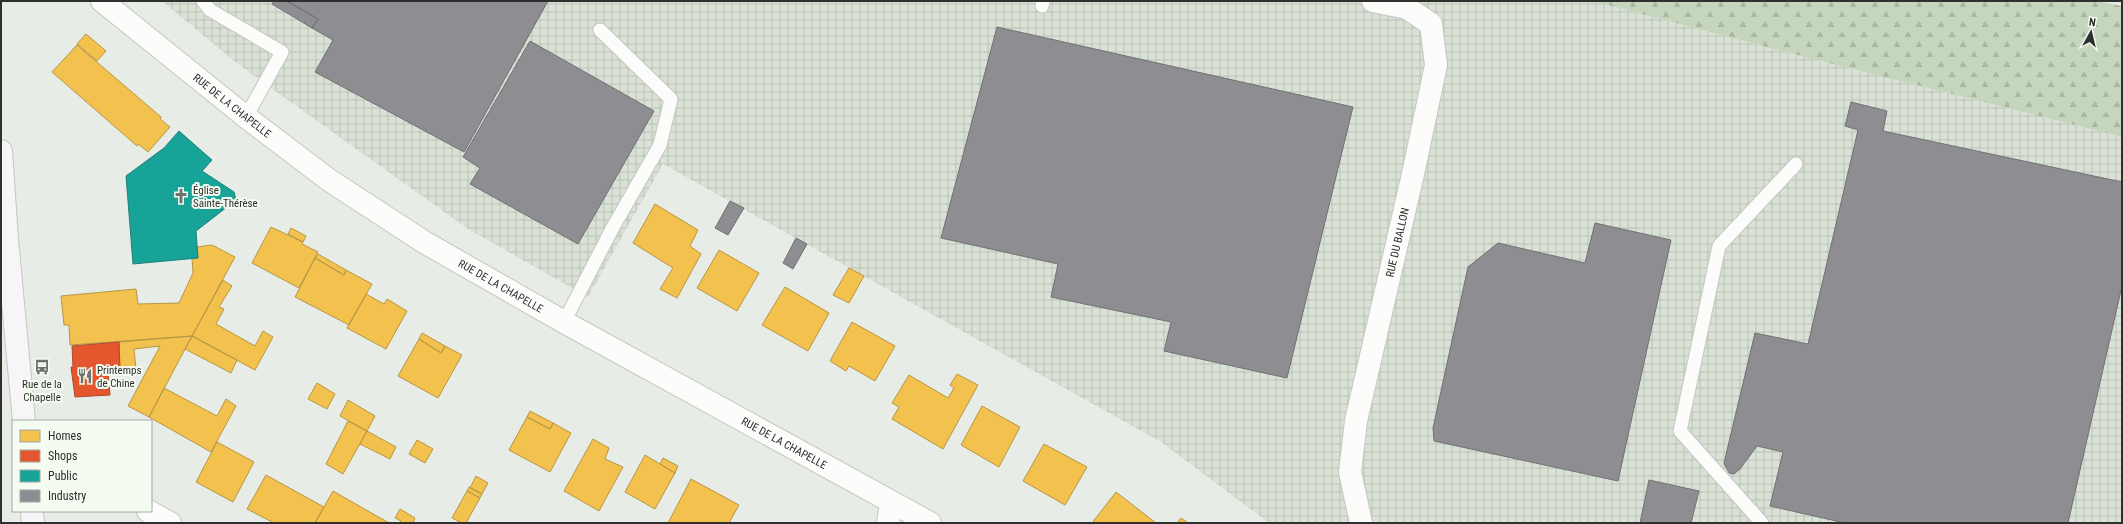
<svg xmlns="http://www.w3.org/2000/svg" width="2123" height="524" font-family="'Roboto Condensed',sans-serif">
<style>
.industrial{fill:url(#industrial-grid)}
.forest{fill:url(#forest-firs)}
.homes{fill:#f2c14e;stroke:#b79644}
.shops{fill:#e4572e;stroke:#ad4b2d}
.public{fill:#17a398;stroke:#1e8078}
.industry{fill:#8d8d92;stroke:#707173}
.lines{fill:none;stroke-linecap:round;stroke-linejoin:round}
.lane-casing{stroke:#c4c7c2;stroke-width:15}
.street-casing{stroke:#c4c7c2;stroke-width:24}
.secondary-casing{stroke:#c4c7c2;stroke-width:24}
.lane{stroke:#fcfcfb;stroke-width:13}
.street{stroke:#fcfcfb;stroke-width:22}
.secondary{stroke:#f7f5f7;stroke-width:22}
.labels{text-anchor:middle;stroke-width:4;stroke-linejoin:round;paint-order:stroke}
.street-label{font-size:11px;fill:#2d302c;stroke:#f4fbf1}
.poi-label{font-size:11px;fill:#2d302c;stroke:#f4fbf1;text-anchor:start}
</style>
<defs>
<pattern id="industrial-grid" width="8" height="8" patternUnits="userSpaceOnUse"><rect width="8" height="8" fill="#dae2d6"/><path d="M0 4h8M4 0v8" fill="none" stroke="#bbc2b8"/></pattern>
<pattern id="forest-firs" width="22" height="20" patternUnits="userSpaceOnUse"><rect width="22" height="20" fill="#c5d6bd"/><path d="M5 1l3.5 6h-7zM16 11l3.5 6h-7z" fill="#aab8a3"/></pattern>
</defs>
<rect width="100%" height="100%" fill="#e8ece6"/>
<path class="industrial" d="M162,1H1593L1805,57L2122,137V523H1269L1161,442L663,164L588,297L468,229L239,65Z"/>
<path class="forest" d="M1593,1H2096L2122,6V137L1805,57Z"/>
<path class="homes" d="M86,34L106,51L97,61L77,44Z
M77,45L161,117L160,119L170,127L148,152L138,144L137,146L52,72Z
M655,204L698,230L690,246L701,254L677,298L660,289L673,268L633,243Z
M271,227L303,242L302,244L318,252L299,288L252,263Z
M291,228L306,236L303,242L288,234Z
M212,245L235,257L192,336L70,345L69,325H64L61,296L136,289L138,304L179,303L193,273L192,258H198L197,247Z
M719,250L759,273L737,311L697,288Z
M318,254L346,270L344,275L315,258Z
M315,258L344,275L346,270L372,284L349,325L295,297Z
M849,268L864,276L849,303L833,295Z
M223,280L232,286L219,307L224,309L216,324L255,346L263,331L273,337L255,370L192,336Z
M785,287L829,313L808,351L762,325Z
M366,294L384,304L387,299L407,311L386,349L347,328Z
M852,322L895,346L875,381L849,366L846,371L830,361Z
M422,333L445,346L441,353L419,339Z
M192,336L149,417L128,406L160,346L134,349L136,369L120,370L119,342Z
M192,336L237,360L231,373L185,349Z
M419,339L441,353L445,346L462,355L438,398L398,376Z
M957,374L978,385L943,449L892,419L899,407L892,403L909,375L948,398L954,388L950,385Z
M317,383L335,394L327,409L308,399Z
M164,388L217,416L226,399L236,406L211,452L149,417Z
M348,400L375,416L367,431L340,416Z
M982,406L1020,427L999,467L961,445Z
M530,411L553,423L550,429L527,417Z
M527,417L550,429L553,423L571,433L550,472L509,450Z
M348,421L367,431L343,474L326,464Z
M367,431L396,447L390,459L360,444Z
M593,439L609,448L605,459L623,467L599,511L564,491Z
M417,440L433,449L425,463L409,454Z
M217,442L254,462L233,502L196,482Z
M1044,444L1087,467L1065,505L1023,481Z
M645,455L675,473L655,509L625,492Z
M663,458L678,466L675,473L660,464Z
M266,475L324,507L315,523H274L247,509Z
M476,476L488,483L482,494L470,488Z
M691,479L739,505L729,523H668Z
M469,487L482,494L480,498L467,491Z
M333,491L389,523H315Z
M467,491L480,498L466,523H462L452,518Z
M1116,492L1156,523H1092Z
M400,509L415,518L413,523H399L401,521L395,518Z
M1181,518L1188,523H1177Z"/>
<path class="shops" d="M119,342L120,370L108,371L110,395L75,397L71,367H73L72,346Z"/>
<path class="public" d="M179,131L212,160L202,171L234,192L236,200L196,231L198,258L133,264L126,176L164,148Z"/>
<path class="industry" d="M274,1H287L318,19L312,28L272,4Z
M287,1H548L464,152L315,72L333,40L312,28L318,19Z
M997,27L1353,107L1287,378L1164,351L1171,322L1051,297L1058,264L941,238Z
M530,41L654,111L578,244L470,184L480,168L463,157Z
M1851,102L1887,111L1883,131L2122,182V286L2068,523H1845L1770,506L1783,452L1757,446L1740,469L1734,474L1729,473L1724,463L1755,333L1808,344L1858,130L1845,126Z
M730,201L744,208L728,235L715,228Z
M1595,223L1671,240L1618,481L1434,441L1433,428L1468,267L1498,243L1585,263Z
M796,238L807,244L793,269L783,263Z
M1649,480L1699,491L1691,523H1640Z"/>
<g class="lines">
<g class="lane-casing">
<path id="lane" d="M203,1L210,10L282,52L246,117
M1042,6L1043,1
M564,322L612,229L660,145L671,99L600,30
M1762,523L1680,431L1719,246L1796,164"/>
</g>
<g class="street-casing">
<g id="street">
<path id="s1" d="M102,1L246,117L329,180L424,242L564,322L930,523"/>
<path d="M148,511L170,523"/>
<path d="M888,523L891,503"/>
<path id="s2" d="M1361,523L1350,472L1356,421L1413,174L1436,65L1431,24L1407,8L1373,1"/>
</g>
</g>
<g class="secondary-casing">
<path id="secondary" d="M1,151L7,239L24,421
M32,511L33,523"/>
</g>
<use href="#lane" class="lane"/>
<use href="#street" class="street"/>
<use href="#secondary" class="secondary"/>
</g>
<defs>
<g id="church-bare" transform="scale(1.2)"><path d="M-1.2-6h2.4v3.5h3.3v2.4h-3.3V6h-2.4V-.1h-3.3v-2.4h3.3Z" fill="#6e726d" stroke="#f4fbf1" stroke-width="2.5" paint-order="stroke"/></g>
<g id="bus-bare" transform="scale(1.2)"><path d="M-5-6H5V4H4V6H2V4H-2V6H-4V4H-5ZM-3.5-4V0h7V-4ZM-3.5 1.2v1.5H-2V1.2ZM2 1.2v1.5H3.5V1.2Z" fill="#6e726d" stroke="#f4fbf1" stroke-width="2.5" paint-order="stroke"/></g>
<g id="restaurant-bare" transform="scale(1.2)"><path d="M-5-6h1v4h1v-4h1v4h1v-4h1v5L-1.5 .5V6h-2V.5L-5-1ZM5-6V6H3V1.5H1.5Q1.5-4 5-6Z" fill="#6e726d" stroke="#f4fbf1" stroke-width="2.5" paint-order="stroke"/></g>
</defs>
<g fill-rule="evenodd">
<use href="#church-bare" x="181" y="196"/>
<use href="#bus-bare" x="42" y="367"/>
<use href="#restaurant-bare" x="85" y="376"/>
</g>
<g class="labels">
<g class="street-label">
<text dy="4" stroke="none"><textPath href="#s1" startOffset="167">RUE DE LA CHAPELLE</textPath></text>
<text dy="4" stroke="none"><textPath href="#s2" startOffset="287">RUE DU BALLON</textPath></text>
<text dy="4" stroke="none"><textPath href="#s1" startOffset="491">RUE DE LA CHAPELLE</textPath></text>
<text dy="4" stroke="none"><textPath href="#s1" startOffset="815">RUE DE LA CHAPELLE</textPath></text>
</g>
<g class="poi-label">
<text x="193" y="194">Église<tspan x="193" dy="13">Sainte-Thérèse</tspan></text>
<text x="97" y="374">Printemps<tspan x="97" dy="13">de Chine</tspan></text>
<text x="42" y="388" text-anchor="middle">Rue de la<tspan x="42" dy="13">Chapelle</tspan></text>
</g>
</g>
<rect width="2123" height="524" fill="none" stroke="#2d302c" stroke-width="4"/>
<rect x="12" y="420" width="140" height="92" fill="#f4fbf1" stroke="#a4aaa2"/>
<rect x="20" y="430" width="20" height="12" fill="#f2c14e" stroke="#a4aaa2"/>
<text x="48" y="440" font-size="12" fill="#2d302c">Homes</text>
<rect x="20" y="450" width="20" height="12" fill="#e4572e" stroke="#a4aaa2"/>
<text x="48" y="460" font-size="12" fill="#2d302c">Shops</text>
<rect x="20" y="470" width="20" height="12" fill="#17a398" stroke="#a4aaa2"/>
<text x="48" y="480" font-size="12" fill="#2d302c">Public</text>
<rect x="20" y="490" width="20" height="12" fill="#8d8d92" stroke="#a4aaa2"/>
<text x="48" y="500" font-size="12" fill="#2d302c">Industry</text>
<g transform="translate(2091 32) rotate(8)" stroke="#f4fbf1" stroke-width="3" paint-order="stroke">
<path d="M0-3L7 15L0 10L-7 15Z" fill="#2d302c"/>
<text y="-6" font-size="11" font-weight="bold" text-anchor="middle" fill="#2d302c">N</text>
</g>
</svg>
